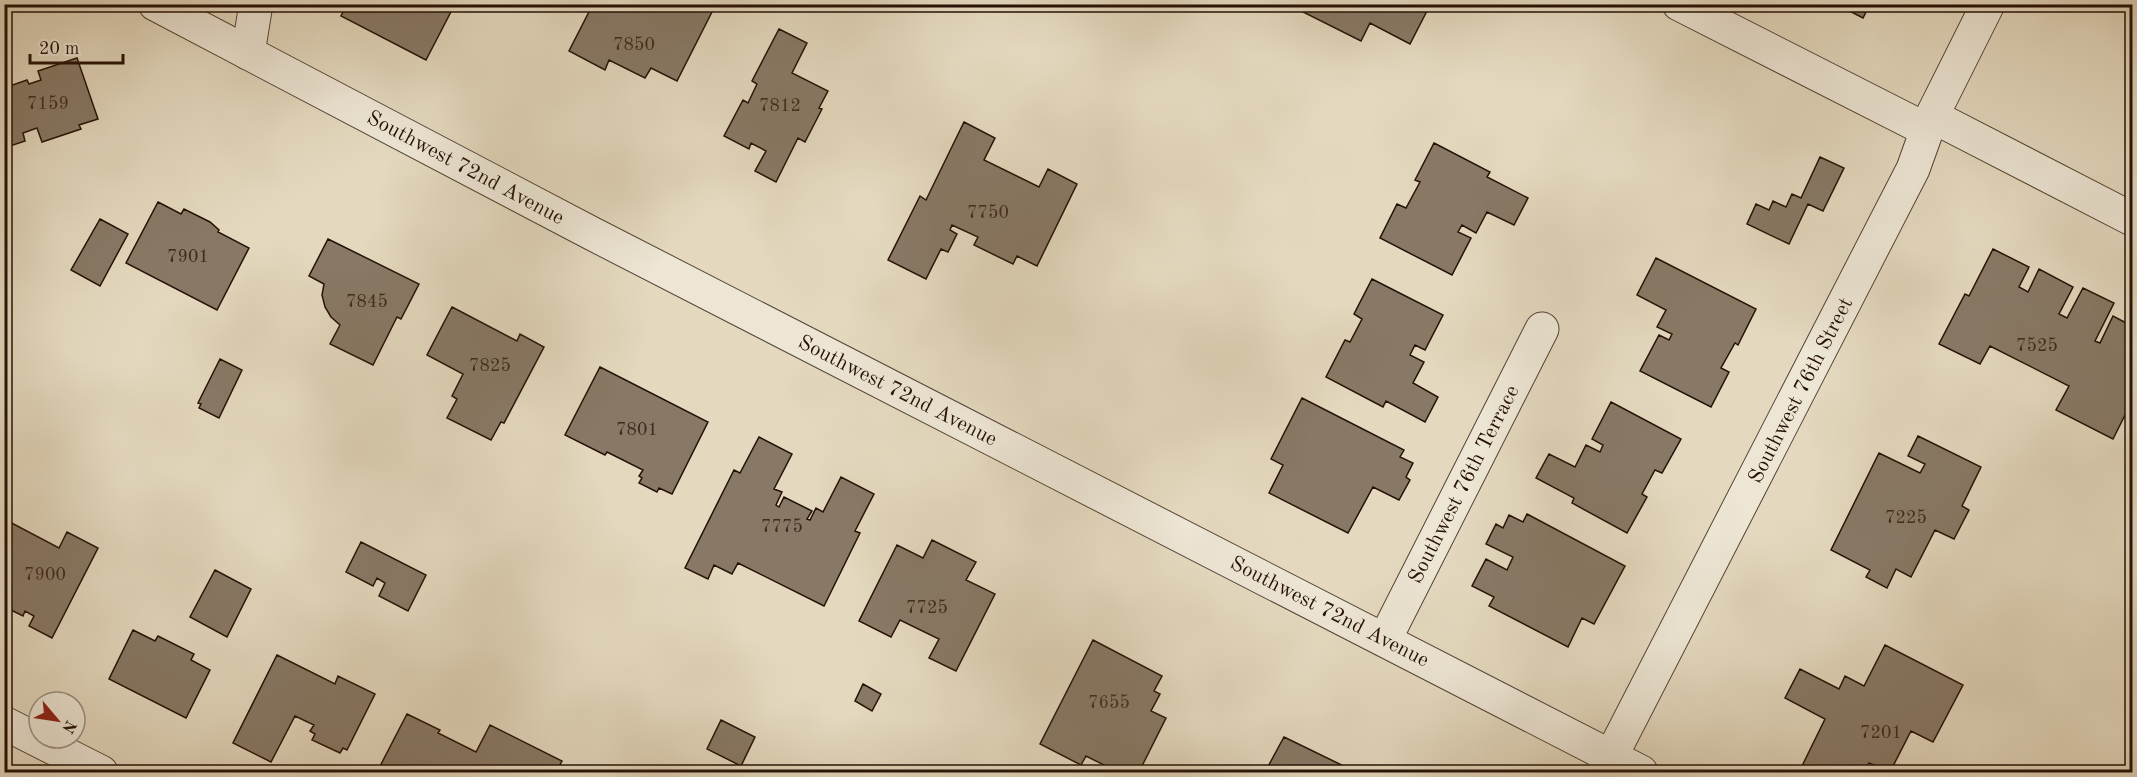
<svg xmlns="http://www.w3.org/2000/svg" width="2137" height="777" font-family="'Old Standard TT',serif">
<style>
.building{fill:#887966;stroke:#251106;stroke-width:1.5}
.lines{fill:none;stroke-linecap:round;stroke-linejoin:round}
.minor-casing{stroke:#554334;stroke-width:35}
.tertiary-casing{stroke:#554334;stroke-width:35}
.minor{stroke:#ede6d5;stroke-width:33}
.tertiary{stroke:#ede6d5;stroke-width:33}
.labels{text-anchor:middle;stroke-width:5;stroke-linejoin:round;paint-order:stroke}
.number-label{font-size:18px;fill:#3e2b1e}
.street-label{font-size:21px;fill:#251106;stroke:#ede6d5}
</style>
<rect width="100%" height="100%" fill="#e4d9bf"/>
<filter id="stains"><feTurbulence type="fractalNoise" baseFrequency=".00333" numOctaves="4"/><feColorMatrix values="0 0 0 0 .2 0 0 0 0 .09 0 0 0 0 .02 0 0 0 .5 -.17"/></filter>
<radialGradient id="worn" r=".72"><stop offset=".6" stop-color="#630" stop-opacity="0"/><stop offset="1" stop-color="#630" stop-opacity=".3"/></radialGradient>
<path class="building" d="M347,4H455L426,60L341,16Z
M593,4H716L677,81L651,68L645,78L609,60L605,70L569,51Z
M1297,4H1425L1429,7L1410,44L1370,23L1361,41L1295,8Z
M1836,4H1870L1863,18Z
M779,29L807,43L792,73L828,91L819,108L822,109L805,142L798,138L776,182L755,171L766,151L751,143L749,149L724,136L743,100L748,103L757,84L752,81Z
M77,58L98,119L79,125L81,129L42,142L37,128L23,133L25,141L4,148V88L27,80L29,84L41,80L38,71Z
M964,122L995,138L984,160L1039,187L1048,169L1077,184L1037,266L1017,256L1013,264L974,245L978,237L952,225L950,230L957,234L948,252L941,249L926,279L888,260L920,196L926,200Z
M1434,143L1490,172L1487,177L1528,198L1514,225L1487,212L1476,233L1462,225L1458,232L1471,238L1452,275L1380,238L1397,204L1406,208L1420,182L1415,180Z
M1820,157L1844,168L1823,211L1808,204L1789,244L1747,224L1756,204L1769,210L1773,201L1786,207L1792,194L1801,198Z
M158,202L181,214L184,209L210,222L219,230L218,232L249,248L217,310L126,263Z
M100,219L128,234L100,286L71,270Z
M328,239L419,284L401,319L397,317L373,365L330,344L340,325L331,317L325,307L322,295L324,284L309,276Z
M1993,249L2029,267L2019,287L2028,292L2039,269L2073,287L2059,314L2067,318L2083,288L2114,303L2095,341L2100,343L2113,316L2132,326V387L2130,391L2132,393V401L2113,439L2056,410L2069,386L1990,346L1980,364L1939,344L1965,294L1969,296Z
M1656,258L1756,309L1738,345L1735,343L1721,368L1729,372L1711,407L1640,371L1659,335L1669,340L1672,334L1657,327L1666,310L1637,295Z
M1372,279L1443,315L1425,350L1415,345L1410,355L1424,362L1413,383L1438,397L1425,422L1386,401L1383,407L1326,377L1345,340L1350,342L1362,319L1354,314Z
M452,307L517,341L520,334L544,347L504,423L501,422L491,440L447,418L457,399L452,396L463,374L427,355Z
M220,359L242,370L219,418L199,408L201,404L198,403Z
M600,367L708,422L672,494L659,488L657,492L639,483L642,478L639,476L643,470L607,452L605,455L565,435Z
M1302,398L1404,450L1400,457L1413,463L1406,477L1410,480L1399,500L1373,487L1348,533L1269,493L1283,465L1271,459Z
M1611,402L1681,439L1662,473L1655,470L1642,494L1647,497L1627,533L1572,503L1574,498L1536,478L1549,454L1575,467L1586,445L1600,452L1603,445L1592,439Z
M1918,436L1981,467L1962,506L1969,510L1954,539L1935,530L1911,577L1896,569L1887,588L1866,577L1870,570L1831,550L1879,453L1920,473L1925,464L1908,456Z
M759,437L792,454L774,489L782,492L776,505L779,507L784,497L812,511L807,519L810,520L816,508L823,512L841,477L874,494L855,531L860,533L824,606L738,563L732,574L714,565L708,579L685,568L734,470L740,473Z
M1527,514L1625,566L1594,624L1582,618L1568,647L1489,606L1494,597L1472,586L1486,559L1507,570L1513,557L1486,544L1496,524L1503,528L1509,515L1523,522Z
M4,519L59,548L67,532L98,548L52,638L29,626L34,616L25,611L23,616L5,607L7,601L4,600Z
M932,540L976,562L966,580L995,594L956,671L929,658L939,639L900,620L891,637L859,621L897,545L923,558Z
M361,542L426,575L408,611L379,596L385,583L377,578L373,586L346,572Z
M215,570L251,589L227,637L190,617Z
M133,630L155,641L158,636L194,654L191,660L210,670L186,718L109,679Z
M1093,640L1162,676L1154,691L1160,694L1151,711L1166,718L1139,772H1118L1086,756L1081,765L1040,744Z
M1885,645L1963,685L1933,742L1911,731L1890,772L1869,763L1864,772H1814L1802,766L1825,719L1785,698L1800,669L1839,689L1845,676L1864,686Z
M277,655L335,684L338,676L375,694L347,750L343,748L340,753L312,740L315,734L310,731L314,725L295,716L271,762L233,743Z
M863,684L881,694L872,711L855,701Z
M407,714L440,730L438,733L476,752L490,725L562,761L556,772H377Z
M721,720L755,737L741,766L707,749Z
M1284,737L1354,771V772H1265Z"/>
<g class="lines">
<g class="minor-casing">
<path id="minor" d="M1679,4L1927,130
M248,53L256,4
M1932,116L2132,219
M1385,639L1542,329
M4,723L101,772
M1603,772L1913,169L1932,116L1988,4"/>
</g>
<g class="tertiary-casing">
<path id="tertiary" d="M155,4L591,233L1641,772"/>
</g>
<use href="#minor" class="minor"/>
<use href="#tertiary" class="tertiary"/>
</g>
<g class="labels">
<g class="number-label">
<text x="634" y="50">7850</text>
<text x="48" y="109">7159</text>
<text x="780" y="111">7812</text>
<text x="988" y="218">7750</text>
<text x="188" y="262">7901</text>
<text x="367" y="307">7845</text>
<text x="2037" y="351">7525</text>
<text x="490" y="371">7825</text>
<text x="637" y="435">7801</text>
<text x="1906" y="523">7225</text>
<text x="782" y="532">7775</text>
<text x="45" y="580">7900</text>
<text x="927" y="613">7725</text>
<text x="1109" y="708">7655</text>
<text x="1881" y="738">7201</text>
</g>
<g class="street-label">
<text transform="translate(466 167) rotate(28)" y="7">Southwest 72nd Avenue</text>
<text transform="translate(898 390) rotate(27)" y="7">Southwest 72nd Avenue</text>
<text transform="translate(1800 390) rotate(-63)" y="7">Southwest 76th Street</text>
<text transform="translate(1463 484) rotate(-63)" y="7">Southwest 76th Terrace</text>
<text transform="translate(1330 611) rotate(27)" y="7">Southwest 72nd Avenue</text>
</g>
</g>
<rect width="2137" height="777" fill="none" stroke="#e4d9bf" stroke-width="24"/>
<rect x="6" y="6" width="2125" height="765" fill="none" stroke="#251106" stroke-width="3"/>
<rect x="12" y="12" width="2113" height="753" fill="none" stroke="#251106" stroke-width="1.5"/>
<g transform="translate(57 720) rotate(119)"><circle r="28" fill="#ede6d5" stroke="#9d9182" stroke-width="1.5"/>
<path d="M0-4.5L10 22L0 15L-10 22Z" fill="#8f2418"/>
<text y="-9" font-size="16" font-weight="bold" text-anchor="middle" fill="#251106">N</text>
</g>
<path d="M30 54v9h93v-9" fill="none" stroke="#251106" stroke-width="3"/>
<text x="39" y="54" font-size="18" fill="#251106" stroke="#ede6d5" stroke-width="4.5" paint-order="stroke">20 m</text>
<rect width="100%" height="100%" filter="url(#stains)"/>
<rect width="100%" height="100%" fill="url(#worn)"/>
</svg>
